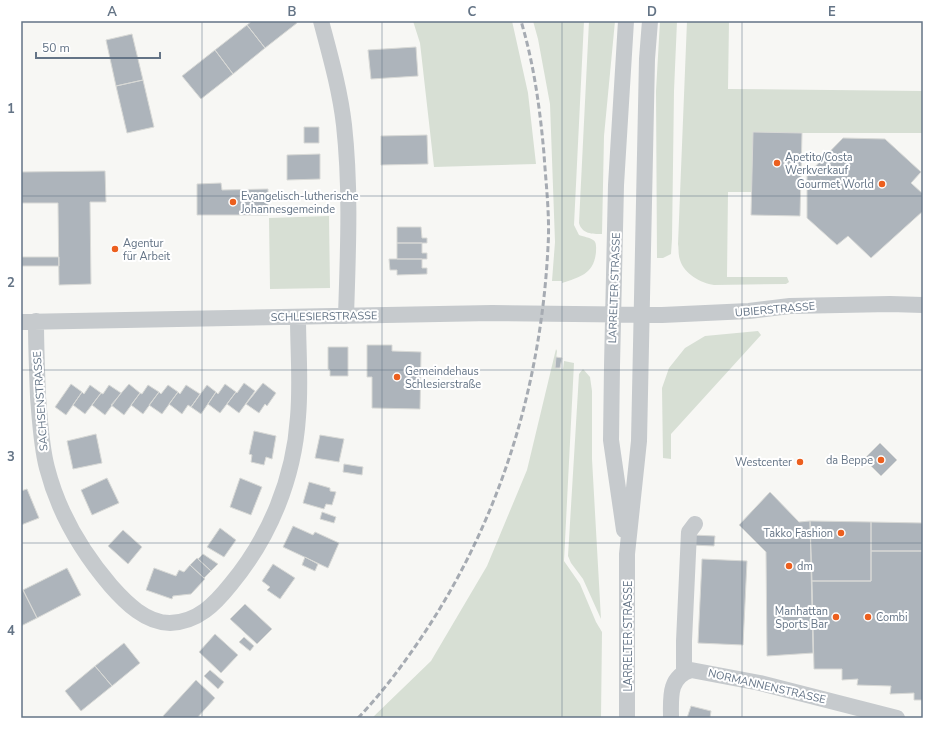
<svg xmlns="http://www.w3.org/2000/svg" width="944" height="739" font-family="'Nunito Sans',sans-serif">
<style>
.green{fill:#d7dfd4}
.building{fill:#adb4bb;stroke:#d8d9d6}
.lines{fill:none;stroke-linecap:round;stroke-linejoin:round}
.minor{stroke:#c6cacd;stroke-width:16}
.rail{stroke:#a6abb2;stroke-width:3;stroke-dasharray:6 3;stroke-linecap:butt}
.grid{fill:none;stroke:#647486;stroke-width:1;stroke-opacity:0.55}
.poi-dot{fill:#ec5f1e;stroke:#fff;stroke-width:1.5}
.labels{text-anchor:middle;stroke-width:4;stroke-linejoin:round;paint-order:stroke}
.poi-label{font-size:11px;fill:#647486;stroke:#fff;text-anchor:start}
.street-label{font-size:11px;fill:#647486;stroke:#fff}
.neatline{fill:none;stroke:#647486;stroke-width:1.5}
.grid-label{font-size:13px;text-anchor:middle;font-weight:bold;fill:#647486}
</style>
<rect width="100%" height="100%" fill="#f7f7f4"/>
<path class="green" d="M413,21H512L528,93L536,164L434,167L420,43Z
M533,21H584L574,225L579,235C582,236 591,238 593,240C597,242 596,248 596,252C594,274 580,277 562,283V281H552L555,242L550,104L538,39Z
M589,21H615L604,136L602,234C592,234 582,234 579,223Z
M660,21H677L674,91L672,239L671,254L663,258H657L656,91Z
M687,21H729L728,89L923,91V133H802L752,192H728L727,277H787L789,282L786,284L714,285C701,283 684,274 680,260C678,255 679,249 678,244Z
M329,216L330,288L270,289L269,218Z
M758,331L761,335L671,434V459L663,458L662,388L669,368L685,348L705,336Z
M556,349L557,351L555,368L563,369L564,361L574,363L564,561L580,584L596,622L602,632L601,718H372L431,661L487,566L527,470Z
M583,369L590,377L592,391V459L601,619L583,579L571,563L568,556L579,374Z"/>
<path class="building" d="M252,21H296L297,23L265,48L247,25Z
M247,25L265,48L233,74L215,50Z
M132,34L143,80L116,86L106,40Z
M416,47L418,76L371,79L368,50Z
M215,50L233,74L201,99L182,76Z
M143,80L154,127L127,133L116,86Z
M304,127H319V143H304Z
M753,132L802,133L800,216L751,215Z
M427,135L428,164L381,165V136Z
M843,138L885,139L921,172L911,183L923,194V211L871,258L848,236L837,245L807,218V175Z
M320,154V179L287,180V155Z
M105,171L106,202H90L91,284L59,285L58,203H21V172Z
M221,183L222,190L268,189V215H197V184Z
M397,227H421L422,238H427V243H397Z
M397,243H422V253H427V259H397Z
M21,257H59V266H21Z
M389,259H422V268H427V274L397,275V270H390Z
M367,345H392V351L421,352L420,409L372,408V377H367Z
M328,347H348V376H330V370L328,369Z
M556,357L562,358L560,368H555Z
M244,383L255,391L239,413L227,404L236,392L237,393Z
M263,383L276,393L267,406L265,404L259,413L246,404Z
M71,384L82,392L66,415L55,407Z
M129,384L140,393L124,415L111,405Z
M225,384L236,392L220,413L208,404L216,392L218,394Z
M90,385L101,393L85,414L73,405L82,392L84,394Z
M109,385L121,393L105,415L92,405L101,393L103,394Z
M148,385L159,392L143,414L131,405L140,393L142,394Z
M168,385L178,392L162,414L149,405L159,392L161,394Z
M186,385L200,394L191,407L188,405L182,414L169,404L178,392L180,394Z
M207,385L216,392L201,414L191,407Z
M254,431L276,436L272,459L266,457L264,465L251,462L252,455L249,454Z
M96,434L102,463L73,469L67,441Z
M320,435L344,439L339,462L315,458Z
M880,443L897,460L881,476L864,459Z
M344,464L363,467L362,475L343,472Z
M107,478L119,503L92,515L81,490Z
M240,478L262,487L251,515L230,507Z
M309,482L330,488V491L336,492L332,505L326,504L324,509L303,503Z
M27,489L39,518L21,525V491Z
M770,492L799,522L810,521L813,653L767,656L766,552L739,525Z
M322,512L336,517L334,523L320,519Z
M810,521L871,522V581H812Z
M871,522L923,523V551H871Z
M293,526L313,535L315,532L339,543L328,568L283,547Z
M220,528L236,540L224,557L207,547Z
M123,530L142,547L128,564L108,546Z
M693,535L715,536L714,546L692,545Z
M871,551H923V700H914V693L890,694L891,686L857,685L858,679L842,680V669H814L812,581H871Z
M203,554L218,564L211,571L198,559Z
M305,557L318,564L315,571L302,565Z
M197,558L211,571L204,578L190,565Z
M702,559L747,561L743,645L698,643Z
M273,564L295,578L280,599L267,590L270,587L262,581Z
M190,565L205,579L191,594L173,596L172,599L146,590L154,568L176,576L179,570L184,572Z
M67,568L81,595L37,618L23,590Z
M23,590L37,618L21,626V591Z
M245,604L272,629L257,644L230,619Z
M215,634L238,655L221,673L199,652Z
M244,637L254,646L250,651L239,642Z
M124,643L140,663L112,686L95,666Z
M95,666L112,686L81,711L65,691Z
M210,670L224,682L218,689L204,676Z
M196,680L215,698L197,718H165L163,716Z
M691,706L711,711L710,718H687Z"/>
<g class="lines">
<path class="minor" d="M321,21C330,55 340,90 344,125C351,188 348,252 346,316
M36,321C36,346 37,371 38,397C40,420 41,445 47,468C58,511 82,552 111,586C126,603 146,623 170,623C198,622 215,604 231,584C270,537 294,478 298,417C301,384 298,350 298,317
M21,322L492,313L662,315L749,311L790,306L890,304L923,305
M624,530L611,440L612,366L616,185L626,21
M684,673V641L689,532L695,524
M627,718V554L639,441L647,59L650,21
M671,718C671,699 668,677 691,670L760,683L897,718"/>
<path class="rail" d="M358,718C383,692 405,662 425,632C501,517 541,385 548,247C550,216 546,185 544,154C540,109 534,64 521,21"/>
</g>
<path class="grid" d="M202,21V718M382,21V718M562,21V718M742,21V718M21,196H923M21,370H923M21,543H923"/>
<g class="poi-dot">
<circle cx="777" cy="163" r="4"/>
<circle cx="882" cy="184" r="4"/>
<circle cx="233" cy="202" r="4"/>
<circle cx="115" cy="249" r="4"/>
<circle cx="397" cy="377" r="4"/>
<circle cx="881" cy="460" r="4"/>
<circle cx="800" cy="462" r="4"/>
<circle cx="841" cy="533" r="4"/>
<circle cx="789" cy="566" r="4"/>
<circle cx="836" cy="617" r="4"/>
<circle cx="868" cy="617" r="4"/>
</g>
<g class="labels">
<g class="poi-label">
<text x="785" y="161">Apetito/Costa<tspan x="785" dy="13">Werkverkauf</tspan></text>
<text x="874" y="188" text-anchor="end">Gourmet World</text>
<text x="241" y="200">Evangelisch-lutherische<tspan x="241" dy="13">Johannesgemeinde</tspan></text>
<text x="123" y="247">Agentur<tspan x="123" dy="13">für Arbeit</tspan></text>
<text x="405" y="375">Gemeindehaus<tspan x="405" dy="13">Schlesierstraße</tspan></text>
<text x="873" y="464" text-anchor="end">da Beppe</text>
<text x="792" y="466" text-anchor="end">Westcenter</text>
<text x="833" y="537" text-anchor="end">Takko Fashion</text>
<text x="797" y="570">dm</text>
<text x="828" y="615" text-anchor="end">Manhattan<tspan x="828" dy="13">Sports Bar</tspan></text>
<text x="876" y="621">Combi</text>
</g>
<g class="street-label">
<text transform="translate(614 288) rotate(-88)" y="4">LARRELTER STRASSE</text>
<text transform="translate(775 309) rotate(-5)" y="4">UBIERSTRASSE</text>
<text transform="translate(324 316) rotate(-1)" y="4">SCHLESIERSTRASSE</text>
<text transform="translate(40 401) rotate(-94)" y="4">SACHSENSTRASSE</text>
<text transform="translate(628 636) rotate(-90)" y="4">LARRELTER STRASSE</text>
<text transform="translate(767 686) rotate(13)" y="4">NORMANNENSTRASSE</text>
</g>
</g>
<rect width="944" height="739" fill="none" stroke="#ffffff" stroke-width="44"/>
<path d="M36 52v6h124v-6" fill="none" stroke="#647486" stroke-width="2"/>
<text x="42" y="52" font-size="12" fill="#647486" stroke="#ffffff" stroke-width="3" paint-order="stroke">50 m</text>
<rect x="22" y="22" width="900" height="695" class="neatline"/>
<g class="grid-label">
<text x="112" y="16">A</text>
<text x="292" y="16">B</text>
<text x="472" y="16">C</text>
<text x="652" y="16">D</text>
<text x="832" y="16">E</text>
<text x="11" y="113">1</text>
<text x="11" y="287">2</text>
<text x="11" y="461">3</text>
<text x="11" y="635">4</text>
</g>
</svg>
